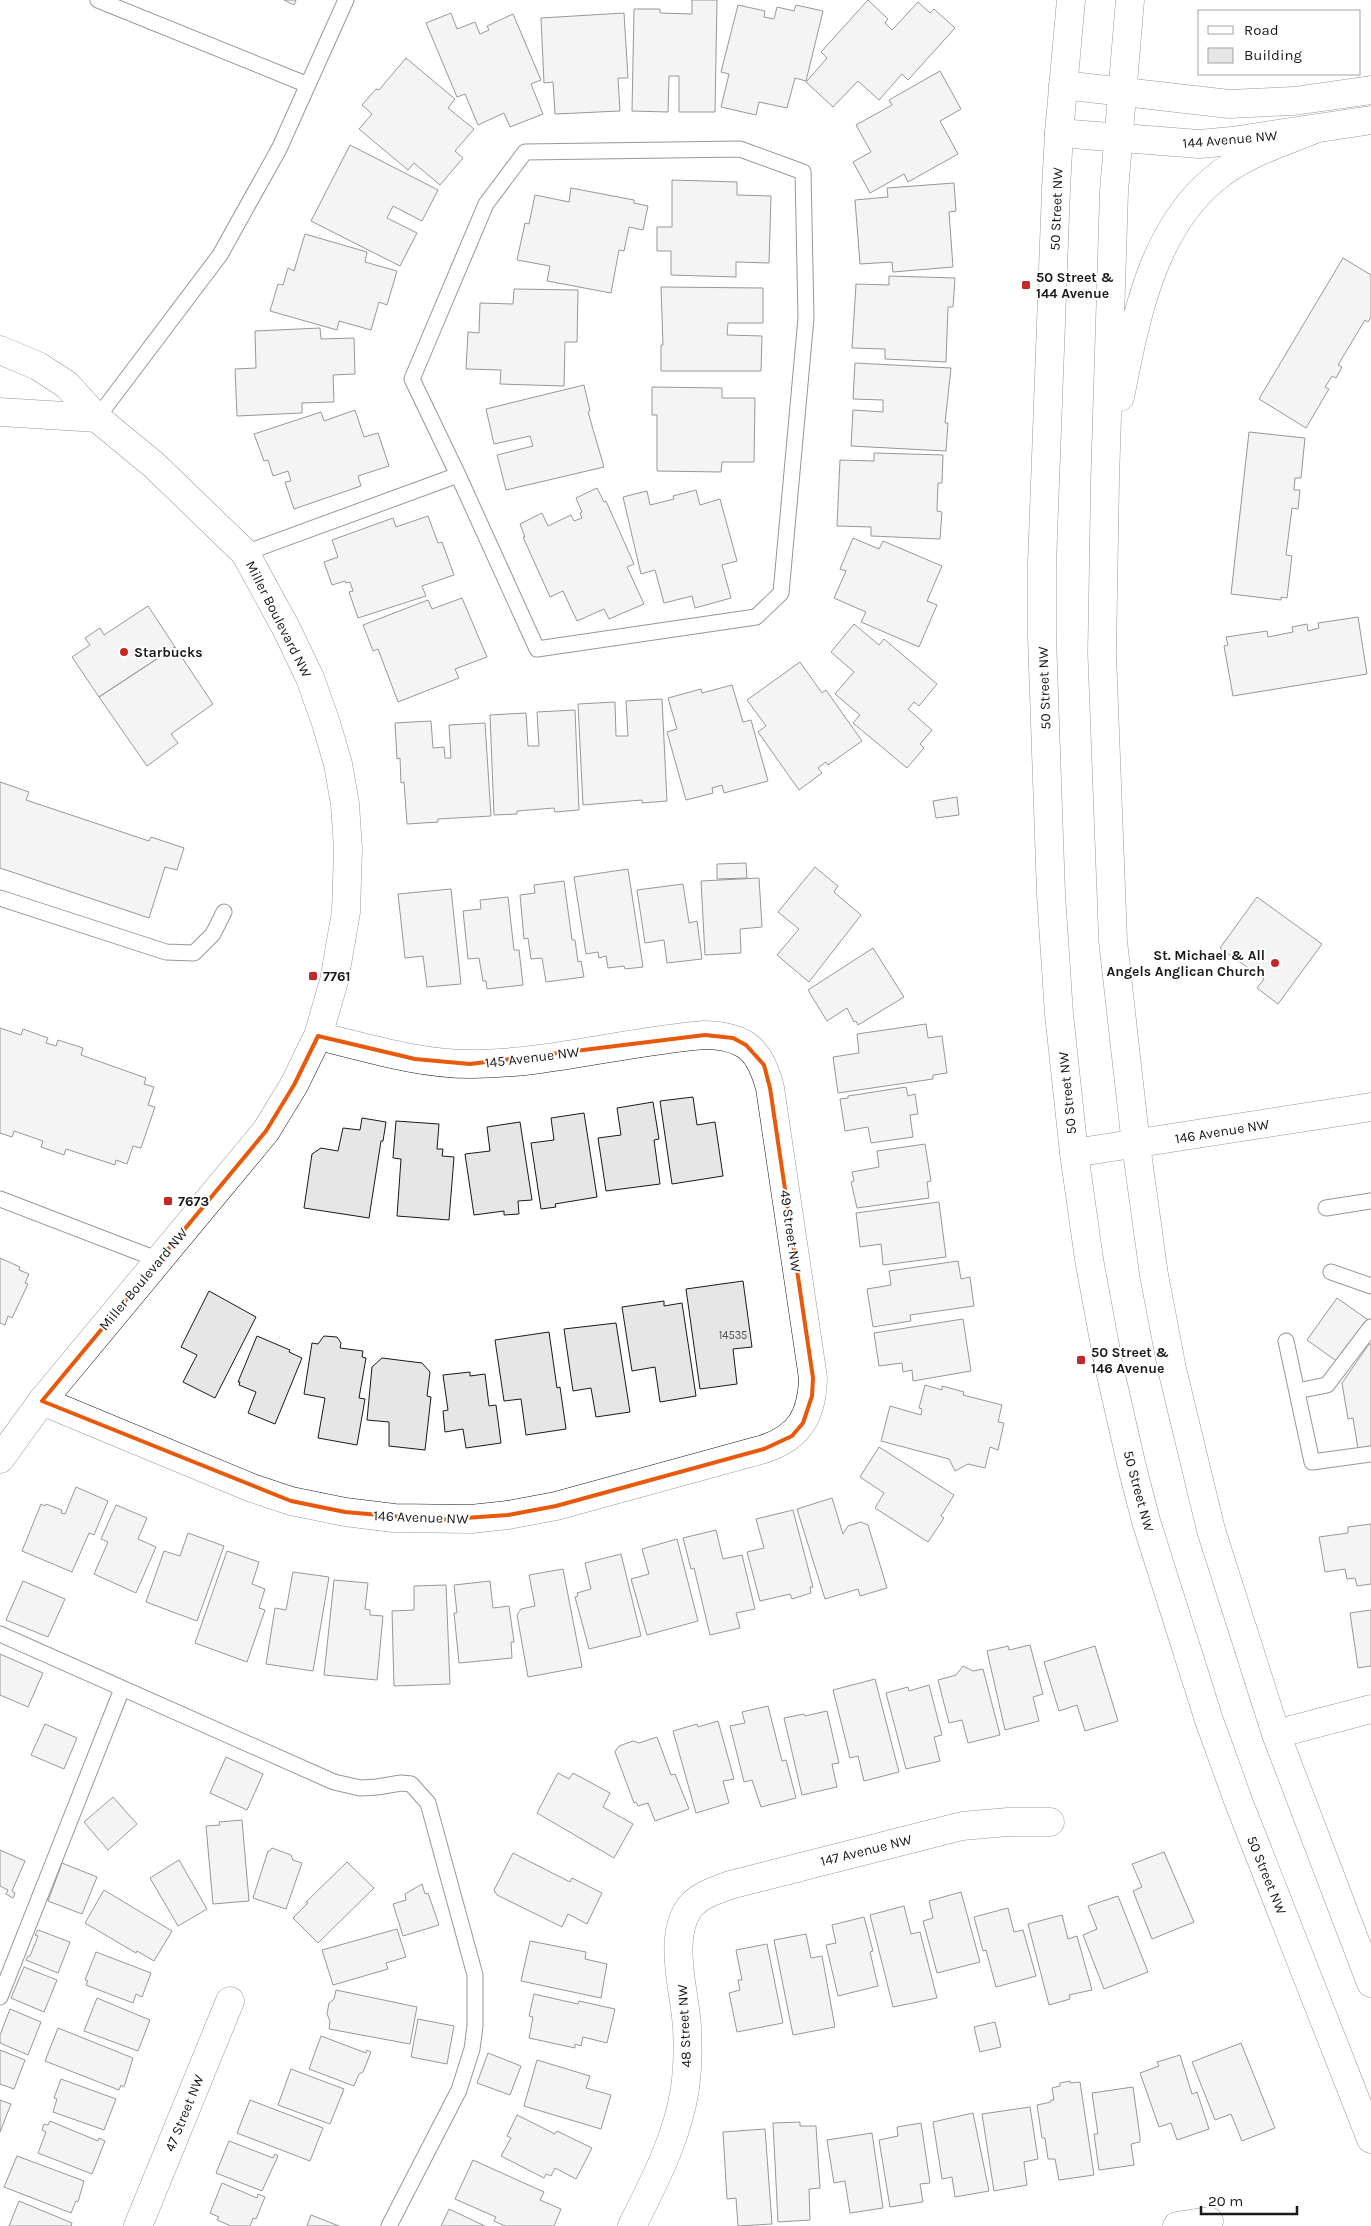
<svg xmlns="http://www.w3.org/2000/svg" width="1371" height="2226" font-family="Karla,sans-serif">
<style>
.building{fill:#e6e6e6;stroke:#1a1a1a}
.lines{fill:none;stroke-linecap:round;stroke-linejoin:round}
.service-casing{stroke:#1a1a1a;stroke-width:17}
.minor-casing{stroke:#1a1a1a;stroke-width:29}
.tertiary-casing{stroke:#1a1a1a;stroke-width:29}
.secondary-casing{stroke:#1a1a1a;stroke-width:29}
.service{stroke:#fff;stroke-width:15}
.minor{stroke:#fff;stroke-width:28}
.tertiary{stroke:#fff;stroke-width:28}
.secondary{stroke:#fff;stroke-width:28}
.marked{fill:none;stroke:#e8590c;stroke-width:4;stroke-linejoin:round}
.poi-dot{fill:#c62828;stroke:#fff;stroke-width:2}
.labels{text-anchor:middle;stroke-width:4;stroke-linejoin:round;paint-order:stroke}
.number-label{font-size:11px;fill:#4d4d4d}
.street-label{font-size:14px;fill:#1a1a1a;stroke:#fff}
.poi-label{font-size:14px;font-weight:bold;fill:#1a1a1a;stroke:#fff;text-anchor:start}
</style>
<rect width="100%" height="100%" fill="#fff"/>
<path class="building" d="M284,0H296L294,5Z
M692,0H717L715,112H679V76H669L668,112L632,111L634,9H660V13L692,14Z
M868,0L888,19L885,23L892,30L918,2L930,13L934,9L955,28L908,80L902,74L879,100L858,81L833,107L806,82L827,58L821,52Z
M738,5L765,11L764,17L774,19L777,7L794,11L796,5L823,11L806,81L795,78L787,108L759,102L756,115L721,107L729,74L721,72Z
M451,13L457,29L475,22L480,34L489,30L487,26L513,14L541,80L531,84L543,114L510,127L504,113L478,125L465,94L457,97L426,23Z
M624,13L628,78H618L620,111L555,114L553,82L544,83L541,18Z
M406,58L455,99L448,108L474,129L455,151L463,158L440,185L414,163L408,170L359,129L372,114L362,105L376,89L379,90Z
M940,71L961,109L940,121L958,154L908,182L904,174L870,193L853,162L871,152L856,125L892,105L889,100Z
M350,145L438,190L422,221L393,206L387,218L417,233L400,266L311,221Z
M672,180L737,182V195L771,196L769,263L736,262V277L671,275V251H657V227H672Z
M954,183L956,211L949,212L953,267L893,272L892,262L860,264L855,200L888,197L887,188Z
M571,188L634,200V203L648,206L643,230L629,227L624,251L619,250L611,293L547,281L550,266L517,260L525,223L529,224L535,195L569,202Z
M305,234L367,252L365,262L397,271L387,305L379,302L371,330L339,321L337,330L270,311L278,284L283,285L288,268L294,271Z
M1343,258L1371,275V317L1368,322L1365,320L1338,365L1342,367L1336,378L1332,376L1325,387L1329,389L1306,428L1259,399Z
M889,276L955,278L953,307H948L946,362L885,359V349L852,348L856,284L889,285Z
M661,287L763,288V323H728L727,335L762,336L761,371H661V345H663Z
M514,289L578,290L577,342H565L564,386L500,384L501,370L466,369L468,332L479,333L480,303L513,304Z
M320,328L321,339L354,338L355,374L333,375L334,402L302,403V413L237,416L235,369L256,368L255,331Z
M855,363L951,368L945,423H948L946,451L851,446L853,410L883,412V400L853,399Z
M584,385L590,411L588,412L604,467L506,490L497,455L533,446L530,436L494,444L486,409Z
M652,387L722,388V398H755L754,462H722L721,472L657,471V415H652Z
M355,410L364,437L378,433L389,466L358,476L361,486L294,509L285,482L291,481L288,471L273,476L268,460L264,461L254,434L321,412L324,421Z
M1249,432L1305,438L1301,478H1295L1294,490H1300L1298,509L1292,508L1286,555L1292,556L1287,598L1281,597V600L1231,594Z
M874,453L943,455L942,483H938L937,511L942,512L940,539L871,536V527L837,526L840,460L874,461Z
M597,488L604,502L606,501L634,564L627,567L644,604L609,619L604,609L577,621L563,591L550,597L523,537H525L520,524L542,513L548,526L571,515L574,521L582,518L580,513L582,512L576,498Z
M696,490L700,505L720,499L737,561L722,565L731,598L695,608L692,596L664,603L655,570L641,574L623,497L647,491L650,505L674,499L673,496Z
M428,516L438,543L442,542L454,575L422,586L426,596L358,618L349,592L353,591L350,582L346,583L345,581L332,585L324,562L338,557L332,540L393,518L396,527Z
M853,538L879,549L883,541L942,566L927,601L937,605L919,647L861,622L866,612L834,598L846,571L840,569Z
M462,598L487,657L455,669L459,678L398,702L378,649L373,651L363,625L428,600L432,609Z
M148,606L175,647L99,697L72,657L90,645L85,638L100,628L104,635Z
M1358,617L1367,674L1233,696L1224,646L1228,645L1226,637L1267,631L1268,637L1293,632L1292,627L1307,624L1308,631L1319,628L1318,623Z
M854,624L879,645L884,639L937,684L919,706L914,702L908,709L932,730L920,744L924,748L907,768L853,723L860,715L835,694L854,672L831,652Z
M175,647L213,704L171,734L178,743L147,766L99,697Z
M800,662L822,693L826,690L862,741L828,765L826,762L818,768L822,773L799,790L758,732L766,726L747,700Z
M732,685L743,722L751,720L768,781L724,793L722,785L712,788L713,793L686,800L667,732L677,729L668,698L701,689L702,693Z
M662,699L667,801L642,803V800L583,805L578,704L615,702L616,736H628L626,701Z
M575,710L579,810L555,812L554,808L517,811V814L494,815L490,715L526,713L528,746H539L537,712Z
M431,721L433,748L444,747L445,758H451L449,725L485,723L491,816L438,819V822L407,824L404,782L401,783L400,758L397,759L395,723Z
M0,782L29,792L26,800L149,841L151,837L184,848L177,870L165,867L149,918L0,868Z
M957,797L959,815L936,818L933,801Z
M746,863L747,878L717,879V864Z
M815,867L838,886L834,892L861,915L809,982L777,955L799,929L778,912Z
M628,869L643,967L625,969L624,966L608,968L606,956L599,958L598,952L586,954L574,877Z
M759,878L762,927L740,929L741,953L705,955L701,881Z
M564,881L572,940H575L578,962L581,961L584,977L546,982L542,958L531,959L528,938L524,939L520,895L535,893L534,885Z
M683,884L689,923L697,921L702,959L667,963L664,940L645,943L637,890Z
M451,889L461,984L427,987L423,956L405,958L398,894Z
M508,897L514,950H519L523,985L487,989L486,981H483L479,958L468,959L463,911L481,909L480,900Z
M1257,897L1322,944L1278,1004L1257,988L1264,979L1220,948Z
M873,948L904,997L858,1025L856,1021L854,1022L847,1008L827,1021L808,990Z
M926,1024L928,1038L942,1036L947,1073L933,1075V1079L838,1093L833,1057L859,1053L857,1034Z
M0,1028L21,1035L23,1029L48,1038L46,1043L56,1046L58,1040L83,1048L81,1055L146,1078L144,1084L154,1087L148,1105L155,1107L141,1148L133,1146L127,1164L116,1160L115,1165L66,1149L64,1155L41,1147L43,1141L14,1131L12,1137L0,1133Z
M906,1087L908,1096L915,1094L918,1114L910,1115L913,1137L871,1143L868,1127L845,1131L840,1099L848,1098V1096Z
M693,1097L697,1125L715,1122L723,1176L672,1184L660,1101Z
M653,1102L659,1139L654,1140L660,1184L606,1191L598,1138L621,1135L617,1108Z
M584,1113L597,1197L555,1204L556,1207L541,1209L531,1143L554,1140L551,1118Z
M362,1118L386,1122L383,1141H381L369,1218L304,1208L312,1154L321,1148L338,1151L343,1128L360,1130Z
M396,1121L439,1124L437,1149H443L442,1156L454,1157L449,1220L397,1216L401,1159L393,1158Z
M520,1122L532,1200L518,1201L519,1214L504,1215V1211L474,1215L465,1154L490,1151L487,1127Z
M925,1144L931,1181L927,1182L929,1198L857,1208L851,1182L854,1181L852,1172L879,1167L877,1151Z
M939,1202L946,1257L883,1265L881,1244L860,1247L856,1213Z
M0,1258L20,1267L19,1270L29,1274L25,1283L28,1284L12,1318L8,1316L5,1325L0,1323Z
M958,1261L961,1279L970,1277L974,1306L910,1315L911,1321L873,1327L867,1289L891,1285L889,1271Z
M743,1281L752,1347L733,1349L737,1384L700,1389L686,1289Z
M209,1291L256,1317L215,1398L183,1382L197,1355L181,1347Z
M1337,1298L1371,1322L1342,1365L1307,1340Z
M664,1301V1306L682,1303L696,1396L660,1402L655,1367L632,1371L622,1307Z
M963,1319L971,1371L913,1381L912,1370L903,1372L902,1363L879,1366L874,1333Z
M616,1323L630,1412L596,1417L591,1388L573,1391L564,1329Z
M549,1332L557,1388L560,1387L566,1429L526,1435L521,1399L504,1401L495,1340Z
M257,1336L290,1350L289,1352L302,1358L275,1424L248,1413L256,1392L239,1385L240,1382H238Z
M324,1336L337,1337L341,1343L340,1348L363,1351L362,1357L366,1358L359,1398L365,1399L357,1445L318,1438L325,1398L304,1394L312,1343L318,1344Z
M1369,1344H1371V1447L1358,1449L1353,1418L1348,1419L1342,1383Z
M382,1358L422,1363L430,1372L427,1396L431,1397L425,1450L389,1446V1422L367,1420L372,1367Z
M470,1372V1376L485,1374L489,1406L496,1405L501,1443L466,1448L463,1429L445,1432L443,1411L448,1410L443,1375Z
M925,1385L942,1390V1386L964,1392L963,1395L1002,1405L998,1422L1004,1423L998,1450L990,1447L985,1468L968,1464L955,1471L949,1459L881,1441L890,1406L921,1415L922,1409L919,1408Z
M879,1447L954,1495L941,1516L944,1518L928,1542L875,1508L884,1493L860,1477Z
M76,1487L108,1501L94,1535L89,1533L72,1572L22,1551L41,1504L45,1506L46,1504L62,1510L61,1513L65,1514Z
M832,1498L843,1534L848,1526L861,1522L868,1525L887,1588L860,1596L858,1589L825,1599L797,1509Z
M116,1505L147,1518L138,1539L156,1547L136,1593L94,1574L108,1542L101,1539Z
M793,1510L813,1587H810L811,1593L792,1599L790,1594L760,1601L747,1552L764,1548L756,1519Z
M1371,1524V1584L1357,1586L1355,1578L1347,1579L1345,1569L1325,1572L1319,1537L1348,1533V1527Z
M716,1530L723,1559L742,1555L755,1609L736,1613L740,1628L710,1635L694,1568L691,1569L683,1538Z
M188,1533L224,1546L197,1621L146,1602L164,1551L180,1556Z
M677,1539L698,1621L647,1635L631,1579L649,1574L642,1549Z
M227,1551L259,1562L252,1584L265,1589L259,1608L265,1610L247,1662L195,1643Z
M621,1554L641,1636L589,1649L575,1597L578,1596L577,1593L591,1589L585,1563Z
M563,1569L582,1667L528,1677L517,1615L521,1609L535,1606L529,1575Z
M293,1572L329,1577L313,1671L266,1664L275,1608L286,1610Z
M334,1580L368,1583L365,1609L370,1610V1615L383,1616L377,1680L324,1675Z
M23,1581L65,1599L48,1637L6,1620Z
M490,1581L493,1608L509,1606L514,1642H511L512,1658L459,1663L454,1613H457L454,1585Z
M446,1585L450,1684L394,1686L392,1611L414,1610V1586Z
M1371,1610V1666L1358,1668L1350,1613Z
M1030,1645L1043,1694L1033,1697L1039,1721L1005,1730L987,1651L1008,1646L1009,1650Z
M1095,1646L1118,1721L1085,1731L1077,1705L1059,1711L1044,1662Z
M0,1654L43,1673L28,1707L0,1695Z
M963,1666L973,1671L983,1669L1000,1735L968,1743L962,1720L949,1723L938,1680L956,1675Z
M875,1679L899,1772L864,1781L858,1756L850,1758L833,1690Z
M929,1685L942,1735L934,1737L940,1761L906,1769L886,1693L908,1687L909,1691Z
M768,1706L782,1761L786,1760L796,1798L761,1807L752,1780L744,1782L730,1726L745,1723L742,1712Z
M827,1711L839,1763L832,1764L837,1787L802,1795L784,1718L804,1714L805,1716Z
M718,1721L734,1779L723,1781L729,1803L696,1813L673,1731L697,1724L698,1727Z
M45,1724L77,1738L64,1769L31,1755Z
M657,1737L671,1775L675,1774L689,1809L655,1821L648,1803L638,1806L636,1802L634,1803L615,1752L619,1746L633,1741L639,1743Z
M226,1757L263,1774L247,1810L210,1793Z
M558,1773L569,1779L573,1773L610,1793L603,1807L633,1824L614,1858L537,1813Z
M113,1797L137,1824L108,1850L84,1822Z
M242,1820L249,1901L213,1904L206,1826L220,1825L219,1822Z
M272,1848L291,1855L293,1860L302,1863L286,1909L253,1898L268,1851H270Z
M0,1850L25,1861L12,1891L15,1893L13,1898L6,1894L8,1890L0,1886Z
M1164,1852L1194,1922L1152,1939L1133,1891L1142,1887L1132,1864Z
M513,1853L570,1882L572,1878L602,1893L587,1924L568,1914L562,1927L497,1895L494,1890Z
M179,1860L207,1909L178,1926L150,1878Z
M347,1862L374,1888L318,1943L293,1918L308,1903L306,1902Z
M62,1863L97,1877L82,1914L48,1901Z
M422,1884L425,1894L428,1893L439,1925L403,1936L393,1904L406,1900L405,1894Z
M104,1890L172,1931L154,1961L137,1951L136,1953L85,1923Z
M961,1892L980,1962L937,1973L923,1921L933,1918L929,1901Z
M1118,1896L1148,1972L1104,1989L1083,1935L1097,1929L1088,1906Z
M904,1906L911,1934L920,1932L937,1998L893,2007L870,1915Z
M1008,1908L1014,1932L1023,1930L1036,1976L996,1987L986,1950L983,1951L974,1917Z
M1062,1915L1068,1939L1077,1936L1092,1990L1069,1995L1070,1999L1049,2005L1028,1924Z
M864,1917L873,1951L870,1952L878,1986L838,1996L826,1945L836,1943L832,1925Z
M397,1929L406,1957L386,1963L388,1969L333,1985L322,1950Z
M38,1930L70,1942L58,1973L26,1960L28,1956H30L38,1936L35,1935Z
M806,1934L811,1958L822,1956L835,2027L793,2035L774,1940Z
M530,1941L586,1952L585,1959L607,1964L601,1998L521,1981Z
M767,1944L783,2023L737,2032L729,1993L740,1990L738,1980H742L736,1950Z
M96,1952L151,1973L142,1997L136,1994L133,2003L86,1985L88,1981L85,1980Z
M24,1967L57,1980L44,2012L11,1998Z
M336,1990L417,2007L410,2044L329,2029L330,2021L327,2014L329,2003L334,1999Z
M534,1994L578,2004L579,2001L615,2009L607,2043L583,2037L581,2046L575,2044V2048L529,2038L533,2017L529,2016Z
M97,1998L150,2020L138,2051L84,2031Z
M10,2009L41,2022L28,2055L0,2043V2035Z
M418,2019L454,2026L447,2064L411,2057Z
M995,2022L1001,2047L980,2052L974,2027Z
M58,2028L133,2058L124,2087L121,2085L119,2090L45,2061Z
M321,2036L366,2053L367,2050L371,2052L363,2072L359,2074L354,2086L309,2069Z
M1241,2043L1275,2128L1242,2141L1231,2114L1215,2120L1192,2062Z
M0,2050L25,2060L14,2089L0,2084Z
M488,2053L521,2066L510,2095L477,2083Z
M1180,2055L1192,2094L1197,2092L1209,2129L1177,2140L1171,2123L1159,2127L1140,2073L1159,2066L1157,2062Z
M537,2060L590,2076L586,2088L611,2095L601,2129L524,2106Z
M291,2069L344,2089L330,2124L278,2105Z
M61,2079L116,2099L104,2130L53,2112L57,2099L54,2098Z
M1070,2081V2083L1080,2082L1094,2175L1059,2180L1055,2159H1048L1045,2138H1042L1037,2105L1051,2102V2100H1054L1052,2088L1060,2086V2083Z
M1133,2087L1140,2137V2142L1131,2144L1134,2165L1099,2170L1094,2134H1098L1092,2093Z
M0,2100L11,2104L0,2132Z
M250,2100L323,2128L310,2161L237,2133Z
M1030,2107L1038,2159L1024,2162L1027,2185L994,2191L982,2114Z
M973,2113L989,2191L955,2197L952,2177L942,2179L933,2122Z
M517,2115L555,2134L557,2131L592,2148L576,2179L555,2168L551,2176L546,2174L544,2178L501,2156L511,2138L507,2136Z
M50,2121L98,2141L99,2138L105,2141L92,2174L38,2153L46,2132L42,2130L44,2124L48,2125Z
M800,2122V2126H816L820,2188L809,2189L810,2220L778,2222L773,2123Z
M921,2123L930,2183L920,2184L923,2202L890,2207L879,2140L898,2136L897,2127Z
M765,2129L772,2224L738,2226L736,2198L727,2199L723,2132Z
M872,2133L883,2208L850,2213L845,2181L834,2183L827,2140Z
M229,2141L273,2158L275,2154L278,2156L262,2191L216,2173Z
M17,2156L84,2181L78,2202L76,2201L71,2213L4,2187Z
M473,2160L544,2192L540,2200L561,2209L554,2226H505L494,2221L496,2217L455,2199Z
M222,2183L257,2198L258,2194L265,2197L256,2219L253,2218L250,2226H231L217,2220L219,2217L210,2213Z
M19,2201L72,2223L71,2226H9Z
M449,2209L485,2226H441Z
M311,2215L339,2226H307Z"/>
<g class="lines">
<g class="service-casing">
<path id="service" d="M98,0L308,85
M97,418L220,255L279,149L346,0
M245,553L458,475L412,379L486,204L525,152L740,149L803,172L806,318L781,593L756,617L537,649L458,475
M0,898L166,952L194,953L213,934L224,912
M0,1199L159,1260
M1326,1208L1371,1201
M1331,1272L1371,1286
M1286,1341L1312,1462L1371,1454
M1297,1391L1327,1385L1371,1327
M0,1634L334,1782L360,1788L377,1787L401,1783L411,1784L428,1803L475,1975V2026L472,2049L459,2090L389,2226
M0,1997L122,1689"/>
</g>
<g class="minor-casing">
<path id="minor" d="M42,1401L252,1488L291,1501L345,1512L394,1518L471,1519L508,1515L556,1506L764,1449C800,1437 812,1415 813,1378L770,1088C760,1050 746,1036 705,1035C627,1041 549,1064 471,1064C419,1064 368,1048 318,1036
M1276,1734L1371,1709
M138,2226L230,2001
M632,2226C654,2182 678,2137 685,2088C688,2067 688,2047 687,2027C685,1992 667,1937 690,1907C700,1895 716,1890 730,1885L962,1826L1008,1822H1050
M1177,2226L1209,2221"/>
</g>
<g class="tertiary-casing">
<path id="tertiary" d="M1063,85L1229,104L1294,101L1371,90
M1059,133L1199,144L1232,141L1371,120
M0,350L38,366L67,385L97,418L154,465L245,553L286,628L310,678L326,723L338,764L345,804L348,849L346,912L334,981L318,1036L294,1085L266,1131L42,1401L0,1459
M0,412L97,418
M1074,1153L1371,1107"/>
</g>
<g class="secondary-casing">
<path id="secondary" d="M1071,0L1059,133L1056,189L1042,564V637L1051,894L1059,1014L1074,1153L1089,1259L1108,1362L1132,1467L1146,1521L1209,1720L1239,1803L1371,2139
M1130,0L1114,191L1105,480L1102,653L1113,941L1136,1145L1154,1275L1172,1369L1211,1530L1276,1734L1371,1983
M1120,397C1135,322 1151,232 1213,180C1241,155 1281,143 1315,129"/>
</g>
<use href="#service" class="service"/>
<use href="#minor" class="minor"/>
<use href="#tertiary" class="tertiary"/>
<use href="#secondary" class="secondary"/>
</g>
<path d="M0 0H1371V2226H0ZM705,1035L733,1038L746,1045L764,1065L770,1088L813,1378L812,1396L803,1423L792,1436L764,1449L556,1506L508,1515L436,1520L345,1512L291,1501L42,1401L266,1131L294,1085L318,1036L415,1059L470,1064Z" fill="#fff" fill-opacity=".55" fill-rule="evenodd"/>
<path class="marked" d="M705,1035L733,1038L746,1045L764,1065L770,1088L813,1378L812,1396L803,1423L792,1436L764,1449L556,1506L508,1515L436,1520L345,1512L291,1501L42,1401L266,1131L294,1085L318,1036L415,1059L470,1064Z"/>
<g class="poi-dot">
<rect x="1021" y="280" width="10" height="10" rx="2.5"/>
<circle cx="124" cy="652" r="5"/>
<circle cx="1275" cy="963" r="5"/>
<rect x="308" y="971" width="10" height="10" rx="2.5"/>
<rect x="163" y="1196" width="10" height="10" rx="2.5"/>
<rect x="1076" y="1355" width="10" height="10" rx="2.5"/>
</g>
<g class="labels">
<g class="number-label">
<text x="733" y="1339">14535</text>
</g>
<g class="street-label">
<text transform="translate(1230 139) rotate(-5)" y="5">144 Avenue NW</text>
<text transform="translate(1056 209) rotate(-88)" y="5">50 Street NW</text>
<text transform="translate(279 619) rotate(63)" y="5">Miller Boulevard NW</text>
<text transform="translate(1044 688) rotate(-92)" y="5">50 Street NW</text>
<text transform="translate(532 1057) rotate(-7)" y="5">145 Avenue NW</text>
<text transform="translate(1067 1093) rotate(-96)" y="5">50 Street NW</text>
<text transform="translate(1222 1131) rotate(-9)" y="5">146 Avenue NW</text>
<text transform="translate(791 1231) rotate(82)" y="5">49 Street NW</text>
<text transform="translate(143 1279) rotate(-50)" y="5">Miller Boulevard NW</text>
<text transform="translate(1139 1491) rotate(75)" y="5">50 Street NW</text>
<text transform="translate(421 1517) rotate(2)" y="5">146 Avenue NW</text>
<text transform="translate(866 1850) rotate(-14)" y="5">147 Avenue NW</text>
<text transform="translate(1267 1875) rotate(68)" y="5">50 Street NW</text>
<text transform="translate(684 2026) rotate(-93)" y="5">48 Street NW</text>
<text transform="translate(184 2113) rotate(-68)" y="5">47 Street NW</text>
</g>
<g class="poi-label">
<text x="1036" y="282">50 Street &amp;<tspan x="1036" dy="16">144 Avenue</tspan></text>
<text x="134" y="657">Starbucks</text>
<text x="1265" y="960" text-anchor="end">St. Michael &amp; All<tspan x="1265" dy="16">Angels Anglican Church</tspan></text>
<text x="323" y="981">7761</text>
<text x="178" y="1206">7673</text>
<text x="1091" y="1357">50 Street &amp;<tspan x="1091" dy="16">146 Avenue</tspan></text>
</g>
</g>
<rect x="1198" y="10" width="162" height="65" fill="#ffffff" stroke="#a3a3a3"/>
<rect x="1208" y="26" width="25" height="8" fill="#ffffff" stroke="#a3a3a3"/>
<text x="1244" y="35" font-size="15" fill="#1a1a1a">Road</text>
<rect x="1208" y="48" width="25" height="15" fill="#e6e6e6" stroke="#a3a3a3"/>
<text x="1244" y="60" font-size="15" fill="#1a1a1a">Building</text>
<path d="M1201 2206v8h96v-8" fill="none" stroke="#1a1a1a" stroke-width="2.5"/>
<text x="1208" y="2206" font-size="15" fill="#1a1a1a" stroke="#ffffff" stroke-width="4" paint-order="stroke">20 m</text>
</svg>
